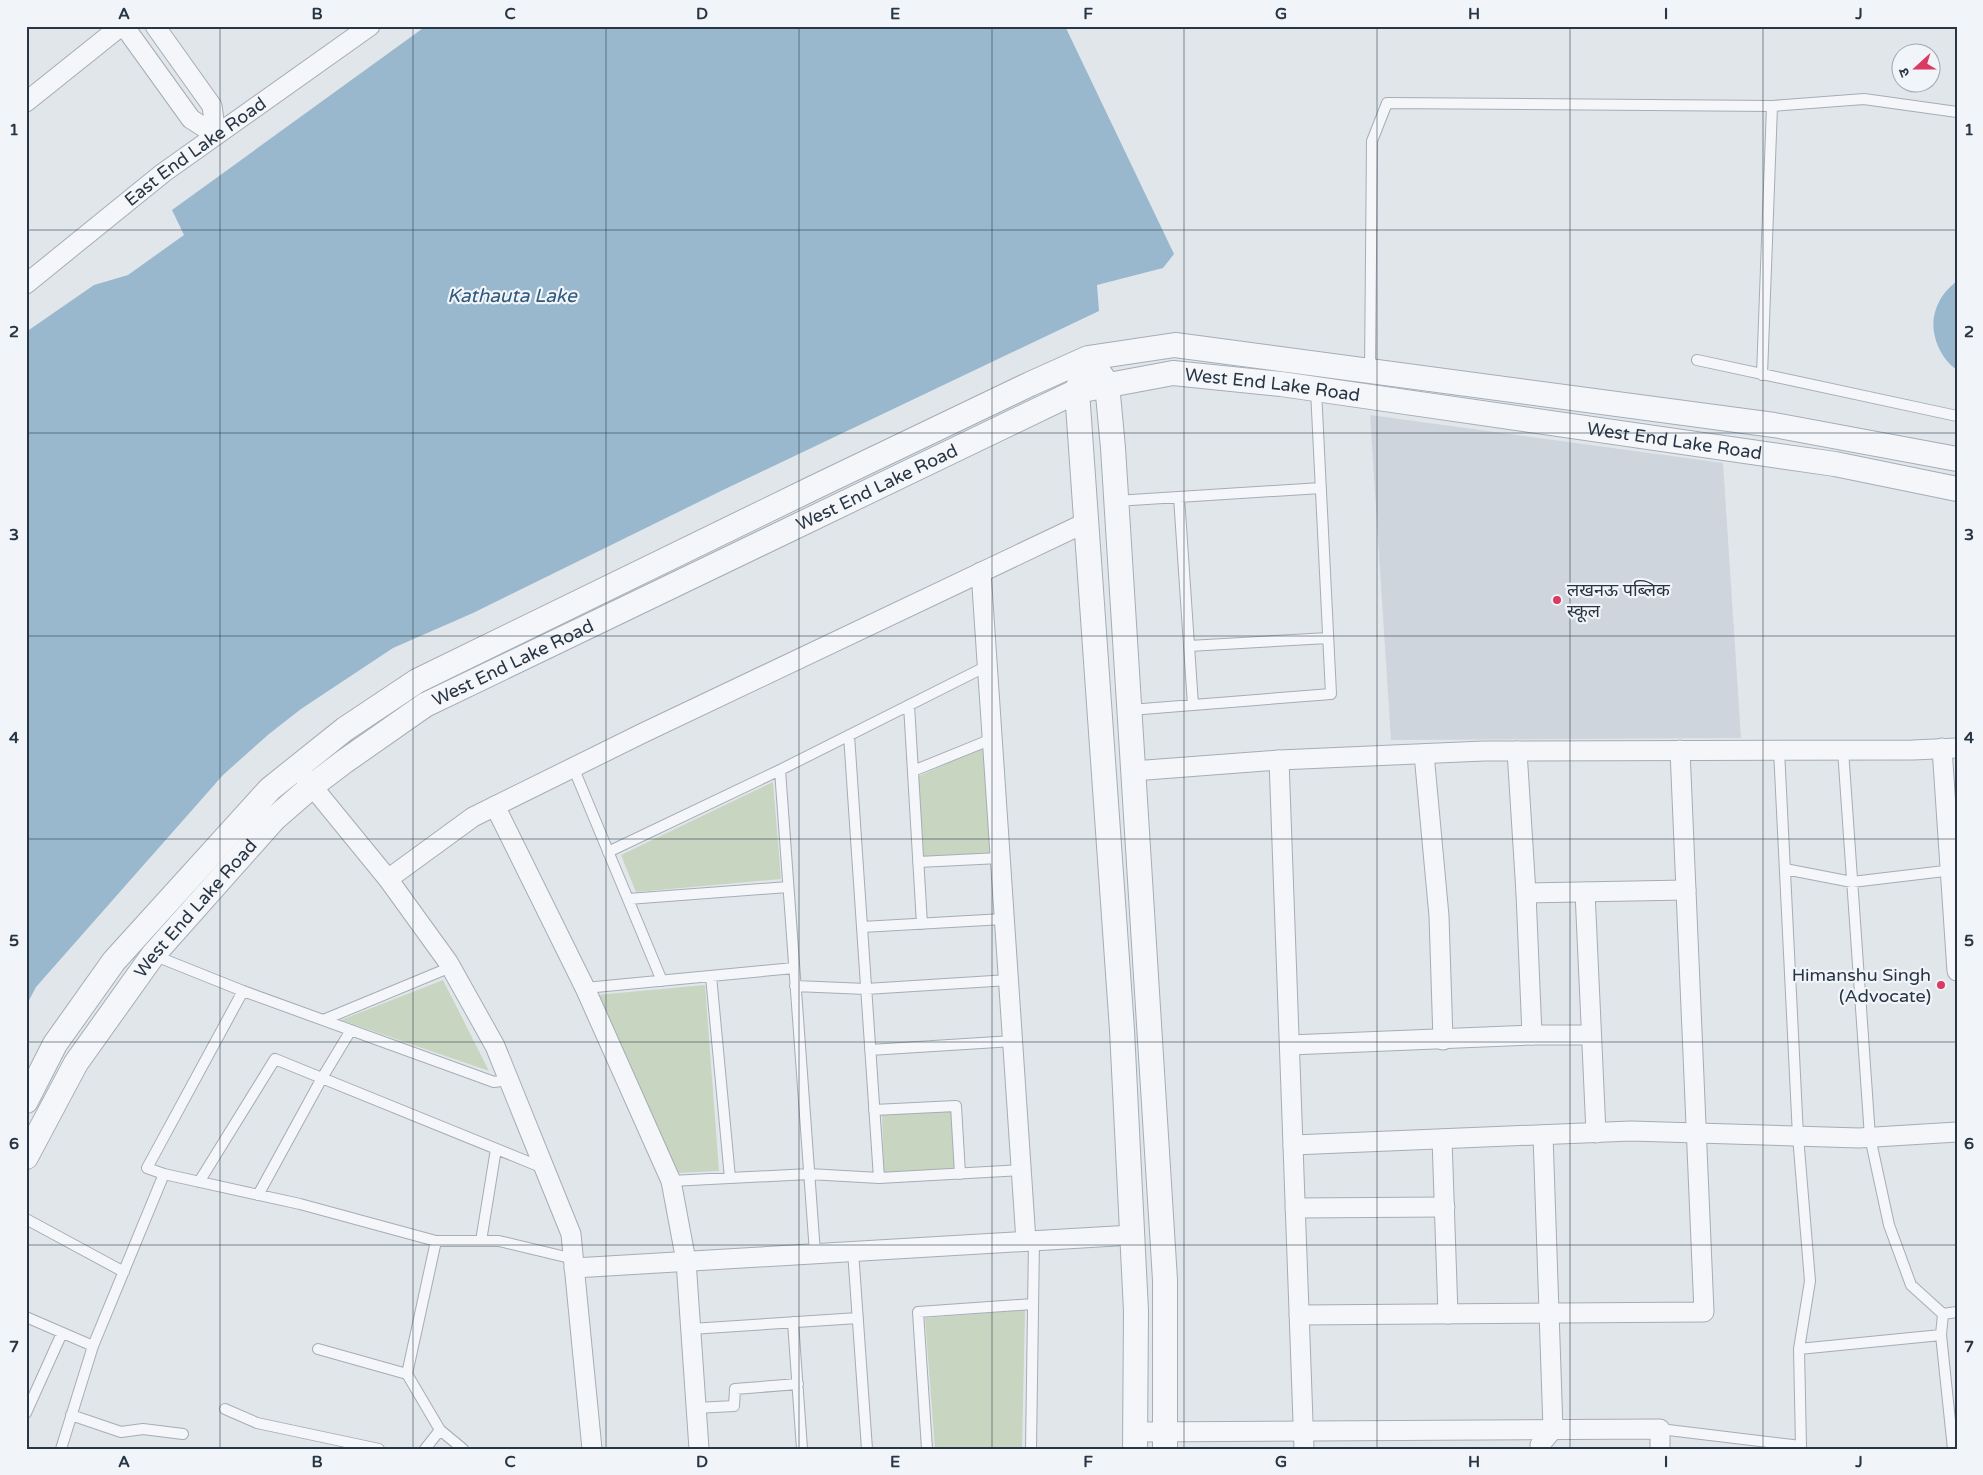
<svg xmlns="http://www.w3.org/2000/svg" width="1983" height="1475" font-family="'Varela Round','Noto Sans Devanagari',sans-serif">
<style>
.built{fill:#cfd5dd}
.green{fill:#c8d5c1}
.water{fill:#99b8ce}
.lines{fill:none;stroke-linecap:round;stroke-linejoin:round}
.service-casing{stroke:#a5adb6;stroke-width:12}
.minor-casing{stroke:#a5adb6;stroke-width:21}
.tertiary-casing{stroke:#a5adb6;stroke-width:26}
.service{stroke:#f4f6f9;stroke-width:10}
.minor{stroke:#f4f6f9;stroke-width:19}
.tertiary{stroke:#f4f6f9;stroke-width:24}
.grid{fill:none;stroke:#273544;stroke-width:1;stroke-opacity:0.55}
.poi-dot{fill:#db3b62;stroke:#f1f4f8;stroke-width:2}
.labels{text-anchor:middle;stroke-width:4.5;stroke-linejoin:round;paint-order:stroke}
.street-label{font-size:18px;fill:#273544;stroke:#f1f4f8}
.poi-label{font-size:18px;fill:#273544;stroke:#f1f4f8;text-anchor:start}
.water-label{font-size:19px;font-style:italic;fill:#2e587c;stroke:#f1f4f8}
.neatline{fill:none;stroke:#273544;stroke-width:2}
.grid-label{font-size:16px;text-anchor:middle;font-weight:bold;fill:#273544}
</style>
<rect width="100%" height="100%" fill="#e1e6eb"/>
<path class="built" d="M1370,415L1723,463L1741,738L1391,740Z"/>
<path class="green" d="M986,746L994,853L922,857L917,777Z
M773,782L781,879L636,892L621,855Z
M443,980L489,1071L341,1020Z
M705,985L719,1171L676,1173L596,995Z
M952,1111L955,1170L884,1173L882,1115Z
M1025,1310L1022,1449H935L925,1318Z"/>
<path class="water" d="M426,26H1065L1174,254L1163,268L1097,285L1099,311L723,490L473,613L393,648L301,709L269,734L223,775L36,987L26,1006V332L94,285L128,275L184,235L172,210Z
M1957,281V370C1939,358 1928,330 1936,309C1940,297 1947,289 1957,281Z"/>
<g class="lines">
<g class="service-casing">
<path id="service" d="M1697,360L1957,416
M1370,372L1372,141L1387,103L1772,106
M1762,375L1772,106L1864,99L1957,112
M1179,497L1193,705
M1116,501L1321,488
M1189,646L1328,638
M909,705L922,924
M1130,710L1331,694L1316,390
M849,735L879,1178
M1779,750L1798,1136L1810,1281L1799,1349
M1843,750L1870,1137L1889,1225L1911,1285L1943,1314
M573,767L662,981
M780,770L815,1253
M913,771L992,739
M608,852L780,770L987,666
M918,862L1000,858
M1785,869L1852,882L1953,870
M628,899L788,887
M862,927L1004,919
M153,955L243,991L494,1082L509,1080
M711,976L730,1178
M795,986L866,989L1009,980
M585,988L794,968
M323,1020L451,967
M870,1050L1013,1041
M874,1110L956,1106L960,1174
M164,1174L300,1204L436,1241H499L574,1259
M671,1181L809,1174L879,1178L1022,1170
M199,1182L275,1059L536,1165L542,1162
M258,1195L322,1078L351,1030
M26,1219L124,1272
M436,1241L407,1374L440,1430L463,1449
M481,1241L496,1149
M853,1251L867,1449
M26,1317L93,1346
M793,1322L802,1449
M691,1329L858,1318
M1941,1335L1953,1449
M318,1349L407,1374
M696,1408L734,1406L735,1389L798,1384
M225,1409L257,1423L379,1449
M26,1413L62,1333
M71,1415L121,1432L143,1429L183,1434
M1660,1429L1801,1446L1799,1349L1941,1335L1943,1314L1957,1312
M61,1449L93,1346L164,1174L147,1168L243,991
M425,1449L440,1430
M927,1449L918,1312L1033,1304
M1031,1449L1034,1241"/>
</g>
<g class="minor-casing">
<g id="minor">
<path d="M124,26L191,119L216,135"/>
<path d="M155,26L212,106L216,135"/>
<path d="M26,102L121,26"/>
<path id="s1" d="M26,284L163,173L370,26"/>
<path d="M981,572L1026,1241"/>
<path d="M1942,748L1957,971"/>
<path d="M1517,751L1526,893L1532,1035"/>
<path d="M1424,754L1439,916L1443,1040"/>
<path d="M1279,760L1304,1449"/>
<path d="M1133,771L1279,760L1484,751L1913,750L1957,748"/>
<path d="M303,775L388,879L448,962L495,1046L571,1234L592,1449"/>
<path d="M495,806L585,988L671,1181L686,1261L699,1449"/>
<path d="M388,879L473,817L643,733L1087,522"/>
<path d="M1585,892L1596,1133"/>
<path d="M1526,893L1686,890"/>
<path d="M1290,1045L1532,1035H1591"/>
<path d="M1442,1139L1448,1314"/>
<path d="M1293,1145L1631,1131L1859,1138L1957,1132"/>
<path d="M1295,1208L1445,1207"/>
<path d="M574,1268L1132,1235"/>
<path d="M1299,1315L1704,1312L1680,750"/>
<path d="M1135,1432L1660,1429V1449"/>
<path d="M1540,1445L1553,1429L1543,1135"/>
</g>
</g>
<g class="tertiary-casing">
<g id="tertiary">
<path d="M1098,371L1107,384L1113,448L1165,1280V1449"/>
<path d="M1081,378L1077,391L1122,1030L1136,1311L1135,1449"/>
<path d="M26,1101L55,1044L114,961L270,789L345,729L417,681L813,488L1030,384L1088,358L1175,345L1774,425L1957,459"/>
<path id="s2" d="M26,1157L76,1063L153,955L274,819L312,786L345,761L425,705L1077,391L1173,373L1281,384L1835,464L1957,489"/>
</g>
</g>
<use href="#service" class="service"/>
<use href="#minor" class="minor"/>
<use href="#tertiary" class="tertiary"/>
</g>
<path class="grid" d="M220,26V1449M413,26V1449M606,26V1449M799,26V1449M992,26V1449M1184,26V1449M1377,26V1449M1570,26V1449M1763,26V1449M26,230H1957M26,433H1957M26,636H1957M26,839H1957M26,1042H1957M26,1245H1957"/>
<g class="poi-dot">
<circle cx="1557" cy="600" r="5"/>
<circle cx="1941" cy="985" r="5"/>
</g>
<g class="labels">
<g class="street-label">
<text dy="6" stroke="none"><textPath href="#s1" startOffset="215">East End Lake Road</textPath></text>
<text dy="6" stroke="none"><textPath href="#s2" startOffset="1532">West End Lake Road</textPath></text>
<text dy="6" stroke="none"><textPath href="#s2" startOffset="1938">West End Lake Road</textPath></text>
<text dy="6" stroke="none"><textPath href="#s2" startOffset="1112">West End Lake Road</textPath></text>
<text dy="6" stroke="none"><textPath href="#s2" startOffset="708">West End Lake Road</textPath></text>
<text dy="6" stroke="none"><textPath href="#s2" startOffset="302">West End Lake Road</textPath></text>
</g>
<g class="poi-label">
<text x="1567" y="596">लखनऊ पब्लिक<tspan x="1567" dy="21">स्कूल</tspan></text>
<text x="1931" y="981" text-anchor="end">Himanshu Singh<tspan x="1931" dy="21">(Advocate)</tspan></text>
</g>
<g class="water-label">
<text x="512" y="302">Kathauta Lake</text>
</g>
</g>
<rect width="1983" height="1475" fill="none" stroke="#f1f4f8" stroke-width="55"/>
<g transform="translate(1916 68) rotate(249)"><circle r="24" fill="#f1f4f8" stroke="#a0a8b0"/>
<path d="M0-4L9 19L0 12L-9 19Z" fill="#db3b62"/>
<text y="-8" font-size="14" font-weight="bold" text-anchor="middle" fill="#273544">उ</text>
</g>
<rect x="28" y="28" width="1928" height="1420" class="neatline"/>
<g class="grid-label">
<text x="124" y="19">A</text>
<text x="317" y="19">B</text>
<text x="510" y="19">C</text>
<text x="702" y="19">D</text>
<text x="895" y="19">E</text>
<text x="1088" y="19">F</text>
<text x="1281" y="19">G</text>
<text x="1474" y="19">H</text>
<text x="1666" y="19">I</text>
<text x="1859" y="19">J</text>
<text x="14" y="135">1</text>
<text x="1969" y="135">1</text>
<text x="14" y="337">2</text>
<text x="1969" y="337">2</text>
<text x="14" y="540">3</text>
<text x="1969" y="540">3</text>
<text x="14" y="743">4</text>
<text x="1969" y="743">4</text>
<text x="14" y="946">5</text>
<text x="1969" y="946">5</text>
<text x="14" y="1149">6</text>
<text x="1969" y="1149">6</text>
<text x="14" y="1352">7</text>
<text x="1969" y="1352">7</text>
<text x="124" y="1467">A</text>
<text x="317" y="1467">B</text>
<text x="510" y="1467">C</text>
<text x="702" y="1467">D</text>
<text x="895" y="1467">E</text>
<text x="1088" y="1467">F</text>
<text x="1281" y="1467">G</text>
<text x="1474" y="1467">H</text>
<text x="1666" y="1467">I</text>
<text x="1859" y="1467">J</text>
</g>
</svg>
